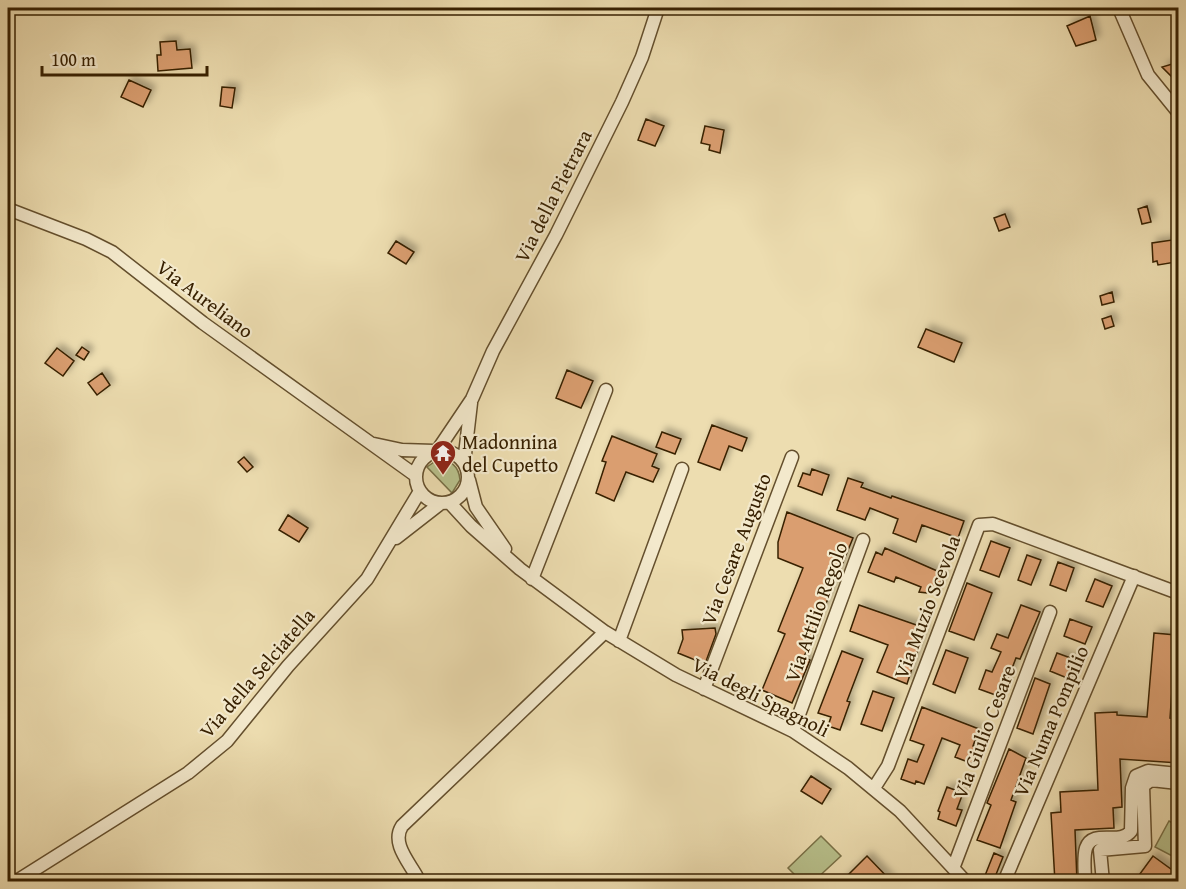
<svg xmlns="http://www.w3.org/2000/svg" width="1186" height="889" font-family="'Gentium Book Plus',serif">
<style>
.green{fill:#b8c18c;stroke:#787046;stroke-width:1.5}
.building{fill:#da9e70;stroke:#372001;stroke-width:1.5;filter:url(#shadow)}
.lines{fill:none;stroke-linecap:round;stroke-linejoin:round}
.minor-casing{stroke:#644f2d;stroke-width:15}
.minor{stroke:#f3e9cc;stroke-width:12}
.labels{text-anchor:middle;stroke-width:4.5;stroke-linejoin:round;paint-order:stroke}
.street-label{font-size:20px;fill:#372001;stroke:#f3e9cc}
.poi-label{font-size:20px;fill:#372001;stroke:#f3e9cc;text-anchor:start}
</style>
<defs>
<filter id="shadow"><feDropShadow dx="4.5" dy="-4.5" stdDeviation="3" flood-color="#0004"/></filter>
</defs>
<rect width="100%" height="100%" fill="#edddb0"/>
<filter id="stains"><feTurbulence type="fractalNoise" baseFrequency=".00333" numOctaves="4"/><feColorMatrix values="0 0 0 0 .2 0 0 0 0 .09 0 0 0 0 .02 0 0 0 .5 -.17"/></filter>
<radialGradient id="worn" r=".72"><stop offset=".6" stop-color="#630" stop-opacity="0"/><stop offset="1" stop-color="#630" stop-opacity=".3"/></radialGradient>
<path class="green" d="M437,460C450,459 459,466 460,480L452,493L427,467Z
M1169,821L1178,826V859L1155,847Z
M821,836L841,856L814,881H801L788,868Z"/>
<path class="building" d="M1090,16L1096,40L1076,46L1067,26Z
M176,41L177,50L190,49L192,68L158,71L157,55H161L160,42Z
M1179,62V84L1162,67Z
M129,80L151,90L143,107L121,97Z
M222,87L235,88L232,108L220,106Z
M646,119L664,126L655,146L638,140Z
M705,126L724,130L720,153L709,150L710,145L701,143Z
M1147,206L1151,222L1142,224L1138,209Z
M1005,214L1010,227L999,231L994,218Z
M1172,240L1176,262L1158,265L1157,261L1153,262L1152,243Z
M396,241L414,252L406,264L388,253Z
M1112,292L1114,302L1102,305L1100,296Z
M1111,316L1114,326L1105,329L1102,319Z
M926,329L962,343L954,362L918,347Z
M82,347L89,352L84,360L76,355Z
M57,348L74,361L63,376L45,363Z
M567,370L593,381L581,408L556,398Z
M102,373L110,385L97,395L88,383Z
M712,425L747,438L742,451L729,446L720,470L698,462Z
M662,432L681,439L675,454L656,447Z
M612,436L657,454L652,466L659,469L653,482L626,472L614,501L596,493L606,462L602,461Z
M244,457L253,467L247,472L238,462Z
M812,469L829,475L822,495L798,486L803,473L810,475Z
M848,478L863,483L861,487L891,498L892,496L964,521L958,538L922,525L916,542L893,533L898,519L870,508L865,520L837,510Z
M787,512L853,538L804,657L810,660L792,703L762,690L785,634L778,631L803,568L778,558V542Z
M288,515L308,528L299,542L279,530Z
M991,541L1010,548L999,577L980,570Z
M885,548L944,574L936,594L919,592L921,587L896,577L894,582L868,572L876,552L882,555Z
M1027,555L1041,560L1031,585L1018,580Z
M1058,562L1074,568L1066,591L1050,585Z
M1095,579L1112,586L1103,607L1086,601Z
M967,583L992,593L974,640L949,631Z
M859,605L925,628L907,684L877,672L888,645L850,631Z
M1021,605L1040,612L1020,659L1016,658L1001,697L979,689L986,670L992,672L1001,652L991,648L997,634L1008,638Z
M1070,619L1092,627L1085,644L1064,636Z
M715,628L716,634L705,664L678,653L683,639L682,630Z
M1154,633L1176,635L1170,718L1179,719V763L1120,759L1122,807L1113,808L1114,828L1075,830L1077,882H1055L1051,813L1061,812L1060,792L1098,790L1095,713L1117,712V715L1147,717Z
M946,650L968,658L955,693L933,684Z
M842,651L863,659L847,701L850,702L840,730L828,726L831,717L818,713Z
M1057,653L1079,661L1072,680L1050,671Z
M1035,678L1050,684L1033,734L1017,728Z
M873,691L894,698L882,731L861,724Z
M922,707L979,729L973,746L979,748L973,764L955,757L960,745L942,738L924,784L916,781L915,784L901,779L908,759L917,762L924,745L910,740Z
M1009,749L1026,758L1011,800L1016,802L1000,848L977,840L991,805L987,803Z
M811,776L831,789L822,804L801,791Z
M947,787L963,793L957,809L962,810L956,826L938,819L940,812L938,811Z
M994,853L1003,857L993,882L984,878Z
M867,856L892,882H841Z
M1153,856L1179,875V882H1134Z"/>
<g class="lines">
<g class="minor-casing">
<path id="minor" d="M1119,8L1148,75L1178,112
M8,209L86,239L112,252L203,323L415,475
M374,444L402,450L434,451
M416 477a26 26 0 1 1 52 0a26 26 0 1 1-52 0Z
M437,451L472,399L493,351L556,235L622,102L642,57L658,8
M464,463L471,403
M469,480L476,507L505,549
M449,502L471,526L520,569L605,632L676,675L793,731L848,768L900,811L966,882
M396,538L441,503
M532,579L606,390
M619,641L682,469
M704,689L792,457
M793,731L863,540
M874,788L888,766L979,525L993,524L1178,593
M954,866L1050,612
M417,877C409,862 391,843 402,826L605,632
M15,882L188,773L227,741L288,666L367,579L420,491
M1004,882L1134,576
M1085,882C1085,871 1083,858 1086,848C1093,828 1120,846 1131,831L1132,788L1136,776L1148,771L1178,774
M1103,882L1100,850L1145,846L1143,786L1151,780L1178,783"/>
</g>
<use href="#minor" class="minor"/>
</g>
<defs>
<g id="temple-pin" transform="scale(1.35)"><path d="M0 17L-7.5 6A9.5 9.5 0 1 1 7.5 6Z" fill="#8f2418" stroke="#f3e9cc"/><path d="M0-6L5-2H3V0L6.5 2.5H4V6H1.5V3h-3V6H-4V2.5H-6.5L-3 0V-2H-5Z" fill="#fff"/></g>
</defs>
<g fill-rule="evenodd">
<use href="#temple-pin" x="443" y="453"/>
</g>
<g class="labels">
<g class="street-label">
<text transform="translate(553 196) rotate(-63)" y="7">Via della Pietrara</text>
<text transform="translate(205 299) rotate(37)" y="7">Via Aureliano</text>
<text transform="translate(736 549) rotate(-69)" y="7">Via Cesare Augusto</text>
<text transform="translate(927 607) rotate(-69)" y="7">Via Muzio Scevola</text>
<text transform="translate(816 612) rotate(-70)" y="7">Via Attilio Regolo</text>
<text transform="translate(257 673) rotate(-49)" y="7">Via della Selciatella</text>
<text transform="translate(761 697) rotate(27)" y="7">Via degli Spagnoli</text>
<text transform="translate(1051 721) rotate(-67)" y="7">Via Numa Pompilio</text>
<text transform="translate(984 732) rotate(-69)" y="7">Via Giulio Cesare</text>
</g>
<g class="poi-label">
<text x="462" y="449">Madonnina<tspan x="462" dy="23">del Cupetto</tspan></text>
</g>
</g>
<rect width="1186" height="889" fill="none" stroke="#edddb0" stroke-width="30"/>
<rect x="9" y="9" width="1168" height="871" fill="none" stroke="#372001" stroke-width="3"/>
<rect x="15" y="15" width="1156" height="859" fill="none" stroke="#372001" stroke-width="1.5"/>
<path d="M42 66v9h165v-9" fill="none" stroke="#372001" stroke-width="3"/>
<text x="51" y="66" font-size="18" fill="#372001" stroke="#f3e9cc" stroke-width="4.5" paint-order="stroke">100 m</text>
<rect width="100%" height="100%" filter="url(#stains)"/>
<rect width="100%" height="100%" fill="url(#worn)"/>
</svg>
